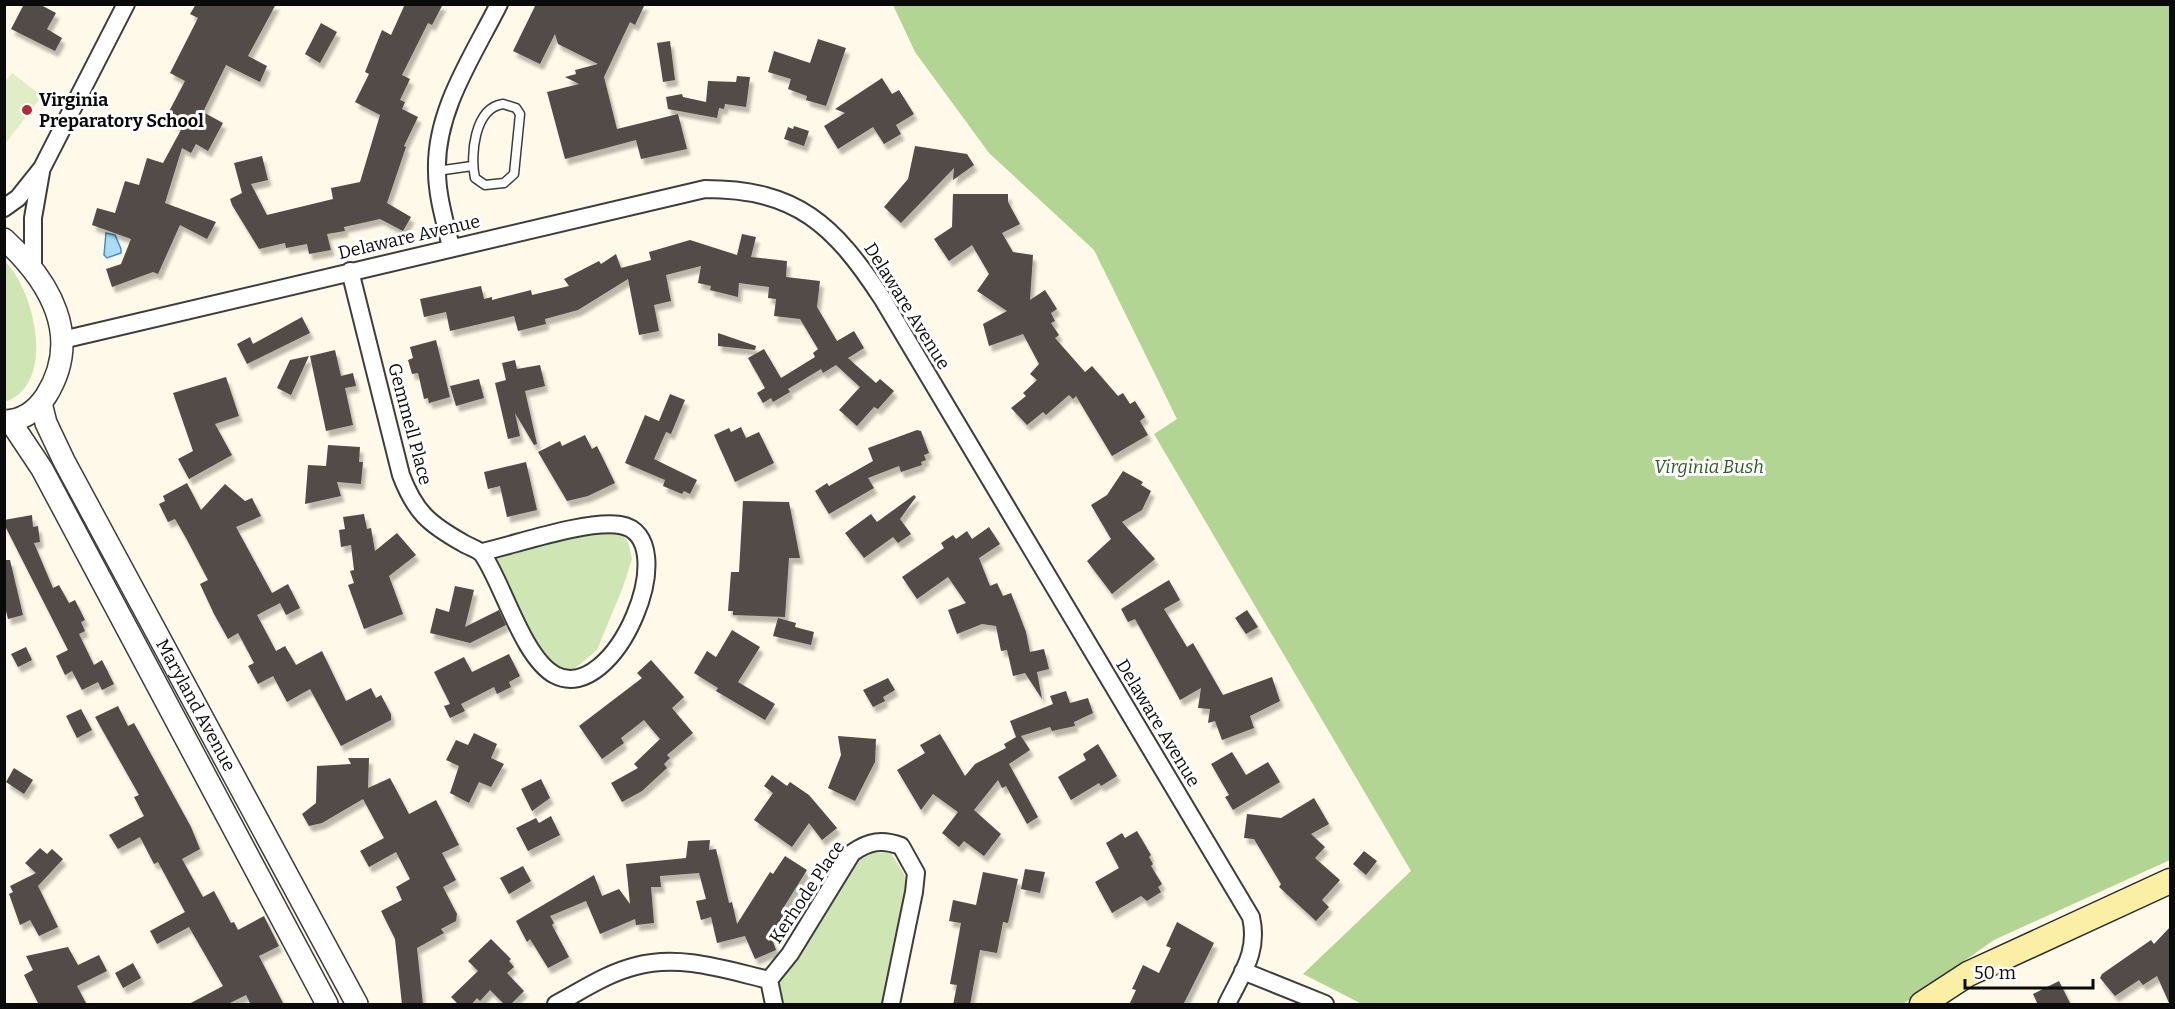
<svg xmlns="http://www.w3.org/2000/svg" width="2175" height="1009" font-family="Bitter,serif">
<style>
.green{fill:#cfe5b4}
.forest{fill:#b3d594}
.pitch{fill:#e0edc6}
.water{fill:#afdbf2;stroke:#3a91c5;stroke-width:1.5}
.building{fill:#524b47;filter:url(#shadow)}
.lines{fill:none;stroke-linecap:round;stroke-linejoin:round}
.service-casing{stroke:#3d3d3d;stroke-width:11}
.minor-casing{stroke:#3d3d3d;stroke-width:20}
.tertiary-casing{stroke:#3d3d3d;stroke-width:24}
.secondary-casing{stroke:#2c2c2c;stroke-width:27}
.service{stroke:#fff;stroke-width:8}
.minor{stroke:#fff;stroke-width:16}
.tertiary{stroke:#fff;stroke-width:21}
.secondary{stroke:#fbefa6;stroke-width:24}
.poi-dot{fill:#b12a34;stroke:#fff;stroke-width:2}
.labels{text-anchor:middle;stroke-width:6;stroke-linejoin:round;paint-order:stroke}
.poi-label{font-size:18px;font-weight:bold;fill:#0a0a0a;stroke:#fff;text-anchor:start}
.street-label{font-size:18px;fill:#0a0a0a;stroke:#fff}
.park-label{font-size:18px;font-style:italic;fill:#2d5d1f;stroke:#fff}
</style>
<defs>
<filter id="shadow"><feDropShadow dx="3.5" dy="6" stdDeviation="1.5" flood-color="#0004"/></filter>
</defs>
<rect width="100%" height="100%" fill="#fef9e8"/>
<path class="green" d="M5,261C35,291 57,384 5,402Z
M594,529L619,531L628,542L632,559L623,587L597,650L574,669L549,671L490,573L496,548Z
M873,853H891L904,874L908,887L882,1004H780L777,982L853,863Z"/>
<path class="forest" d="M893,5H2170V860L1994,940L1903,1004H1362L1303,974L1411,871L1154,434L1177,419L1094,250L989,153L915,52Z"/>
<path class="pitch" d="M12,73L42,96L5,144V82Z"/>
<path class="water" d="M106,233L115,235L121,249V253L107,258L104,255Z"/>
<path class="building" d="M24,4H39L56,13L47,29L62,38L55,51L11,29Z
M196,4H276L248,56L267,66L260,82L226,65L203,112L223,123L208,151L196,144L191,153L182,148L165,203L216,222L207,239L180,225L158,274L153,272L112,287L106,269L121,264L131,239L92,225L97,208L115,213L125,181L139,185L147,158L163,163L182,128L165,119L185,81L170,73L198,18L190,14Z
M405,4H443L432,25L428,23L402,75L410,79L400,100L405,102L402,109L418,117L404,146L406,147L387,203L411,217L403,231L380,219L344,227L345,231L327,234L331,250L309,254L307,244L286,248L285,243L259,249L232,205L230,199L242,193L234,163L262,156L268,180L251,184L267,215L333,199L331,188L360,182L380,115L355,102L369,74L365,72L382,30L391,35Z
M536,4H645L635,25L630,22L604,77L617,129L678,114L687,149L641,159L636,140L565,159L547,92L579,84L565,77L576,74L575,70L598,64L558,44L555,34L540,64L513,51Z
M321,23L337,32L320,63L305,54Z
M818,39L846,48L826,106L806,100L807,96L788,89L791,79L768,72L774,51L810,63Z
M670,41L675,80L663,82L657,43Z
M737,76L750,77L746,107L725,104L724,109L719,108L717,118L668,109L666,97L682,94L683,97L706,102L708,81L736,82Z
M882,78L892,94L899,90L914,114L896,125L901,134L884,144L873,127L838,149L824,126L845,113L835,109Z
M794,126L809,131L804,146L784,139L788,127L793,129Z
M915,146L967,154L974,165L953,180L954,168L901,223L884,207L908,179Z
M953,194H1008V202L1020,224L1002,233L1013,252L1033,255L1030,300L1045,290L1057,309L1051,313L1055,321L1051,323L1059,335L1055,338L1085,372L1092,366L1118,396L1123,393L1130,404L1135,401L1145,417L1140,421L1148,435L1112,456L1076,396L1073,399L1069,395L1046,415L1043,412L1027,425L1011,408L1026,396L1023,393L1037,380L1030,374L1039,364L1023,334L989,346L983,324L1007,311L977,291L989,274L972,245L949,261L934,239L952,227Z
M742,234L756,237L751,257L787,261L786,277L820,281L817,307L837,341L854,331L864,348L848,358L876,383L880,379L894,391L878,409L874,407L857,426L839,410L860,387L836,365L823,373L821,369L788,389L790,392L773,402L771,398L763,403L757,393L765,388L748,358L764,349L781,378L815,357L813,353L818,349L800,319L774,316L776,299L768,298L769,287L739,283L738,297L710,290L711,286L698,283L701,266L666,275L671,301L654,305L659,331L639,335L628,279L578,310L545,319L546,324L518,331L514,316L450,331L446,312L424,317L420,299L481,286L484,299L492,297V300L531,290L532,295L569,286L564,279L599,261L601,264L616,254L621,268L651,260L649,252L690,240L737,255Z
M302,317L310,333L247,364L237,344L250,337L253,344Z
M718,333L756,346L755,350L718,346Z
M436,340L450,397L429,403L428,398L424,399L418,373L412,374L408,360L413,358L410,347Z
M335,350L341,376L353,373L356,386L345,388L353,425L326,431L310,356Z
M309,356L291,395L277,388L290,360Z
M515,360L517,369L540,365L545,386L525,391L537,444L534,445L515,413L520,436L508,439L495,383L506,380L502,363Z
M226,377L239,416L215,424L232,455L189,479L178,459L193,451L173,393Z
M479,379L484,398L456,406L450,386Z
M670,394L685,400L671,434L666,432L654,459L697,480L690,494L684,491L682,494L663,486L665,480L625,463L645,415L659,421Z
M741,427L746,438L759,432L774,463L735,482L714,435L729,428L731,432Z
M917,430L921,431L929,453L924,455L926,460L921,462L922,465L901,472L899,466L868,478L874,488L829,514L815,491L827,483L829,486L873,461L868,448Z
M585,435L592,449L597,446L615,483L588,496L567,501L538,452L560,441L562,446Z
M328,445L360,447L359,462H363L361,484L337,482L341,496L305,504L308,465L326,466Z
M526,462L537,510L507,517L500,486L488,489L484,472Z
M1123,471L1143,482L1141,485L1151,491L1142,510L1122,522L1155,559L1112,594L1087,561L1111,539L1091,505L1107,495Z
M187,483L201,510L225,484L245,501L252,498L261,516L236,527L272,593L288,584L300,608L286,615L280,603L257,615L276,651L285,646L296,665L322,651L346,701L371,688L376,698L381,695L391,714V720L341,746L310,689L287,702L273,676L258,684L248,666L254,663L238,633L228,639L214,614L200,584L208,580L186,538L175,519L168,522L159,504L165,501L163,496Z
M914,495L916,497L900,519L911,534L898,543L893,537L864,558L845,533L871,514L877,522Z
M743,501L789,502L800,558H789L785,617L733,615V611H728L731,572H739Z
M364,514L367,529L371,528L375,551L397,533L416,555L389,576L403,614L364,629L348,585L354,583L350,571L354,570L351,545L341,547L339,530L345,529L343,517Z
M32,515L33,527L38,526L40,542L34,543L53,588L59,585L69,603L75,600L85,620L81,622L85,631L79,634L94,665L102,660L114,684L102,690L98,682L82,690L72,671L65,675L56,656L68,650L4,524V520Z
M989,527L1000,544L979,558L990,586L997,583L1003,596L1011,593L1026,632L1030,652L1044,649L1049,669L1037,672L1042,699L1025,673L1013,676L1007,650L1001,651L996,626L982,624L957,634L948,610L966,603L948,577L917,599L902,577L944,548L941,543L953,535L956,539L967,531L972,539Z
M4,560H10L23,615L8,619L4,603Z
M1169,580L1180,600L1164,609L1187,647L1193,643L1223,695L1272,677L1280,701L1250,716L1254,728L1222,740L1215,721L1208,723L1210,709L1198,708L1201,688L1180,700L1135,619L1128,622L1121,609Z
M455,586L474,590L465,627L499,610L506,625L470,643L430,633L436,608L449,612Z
M1247,610L1258,627L1246,634L1235,618Z
M778,618L796,623L795,627L814,632L811,645L773,636Z
M732,630L760,647L738,682L775,704L765,720L716,691L718,688L694,673L707,651L716,657Z
M26,647L32,660L18,667L11,654Z
M509,654L520,676L509,682L511,687L497,694L494,687L461,704L465,711L450,718L444,706L450,704L434,672L464,657L472,672Z
M651,660L684,697L672,708L693,733L667,755L670,758L664,764L667,768L642,791L622,802L611,783L638,768L634,764L660,739L644,720L621,738L624,743L602,759L579,726L642,678L637,673Z
M888,678L895,690L883,697L885,701L873,707L863,690Z
M1066,691L1070,703L1088,698L1093,713L1074,722L1075,726L1052,731L1050,727L1021,736L1030,750L1009,764L1038,817L1027,824L1006,786L1002,788L998,780L974,810L1001,834L984,856L964,841L959,847L942,833L958,812L933,794L921,810L897,770L925,753L920,745L940,734L965,776L975,764L1006,748L1004,744L1016,737L1010,721L1053,704L1050,696Z
M118,706L128,726L134,723L191,827L200,849L182,859L203,897L214,891L231,923L234,922L238,930L264,916L279,946L259,956L284,1005H251L246,995L226,1005H187L223,986L189,927L157,944L150,931L185,912L158,862L154,864L140,837L118,849L109,835L144,816L134,797L139,795L95,717Z
M81,709L92,730L77,738L66,716Z
M474,733L497,744L491,758L504,764L491,787L479,782L469,803L450,793L459,766L446,760L456,740L468,745Z
M838,736L876,739L875,762L855,801L828,788L841,755Z
M1098,744L1117,776L1101,786L1099,783L1071,800L1058,777L1086,760L1083,754Z
M1232,752L1246,775L1268,762L1280,782L1233,810L1225,797L1229,795L1211,764Z
M348,758H369L368,788L390,778L409,814L436,800L459,845L442,853L456,880L443,887L457,914L456,921L441,929L444,933L417,948L423,1005H402L395,939L381,911L402,900L396,887L410,879L396,852L369,867L360,851L384,838L363,799L322,823L309,826L302,814L316,803L317,766L351,764Z
M14,768L33,780L24,794L6,782Z
M772,775L787,786L790,782L809,795L837,828L822,840L809,823L792,847L754,820L773,793L764,786Z
M541,779L550,798L532,811L521,789Z
M1314,798L1329,824L1311,834L1325,847L1315,858L1340,880L1322,900L1329,907L1316,921L1279,887L1281,884L1254,839L1244,838L1247,814L1281,818Z
M551,816L560,835L528,851L516,828L536,818L539,823Z
M1137,831L1151,855L1149,857L1153,864L1151,866L1162,884L1158,887L1161,892L1147,901L1141,896L1112,913L1095,882L1119,868L1106,843L1122,833L1125,838Z
M710,840L709,850L716,849L729,903L732,902L737,924L770,872L773,874L785,856L807,870L782,910L786,912L771,936L776,950L755,959L745,936L717,943L711,917L701,920L696,901L706,899L699,873L660,876L661,887H651L654,923L636,925L635,919L600,934L586,901L550,916L554,923L552,925L569,957L548,968L530,939L527,942L516,921L594,875L602,896L619,889L630,904L626,864L686,858L688,841Z
M40,848L47,854L52,849L63,859L38,886L58,927L39,936L30,920L20,925L9,894L13,892L10,886L36,873L25,863Z
M1364,851L1377,861L1366,875L1353,864Z
M523,866L531,881L509,894L500,878Z
M1025,869L1045,872L1040,893L1021,889Z
M983,872L1018,879L1008,923L1003,922L997,953L980,950L970,1005H953L957,985L950,984L961,923L949,921L953,900L976,905Z
M1177,922L1214,943L1183,1005H1129L1136,990L1132,989L1143,965L1159,973L1171,948L1166,946Z
M2170,927V1005L2157,976L2143,985L2139,980L2115,996L2100,978L2102,974L2151,940L2154,944Z
M491,939L511,959L509,961L514,967L507,973L524,991L510,1005H505L490,990L480,1001L477,998L471,1005H459L451,997L478,971L468,961Z
M68,947L78,965L99,955L107,971L77,986L87,1005H39L24,975L33,970L26,956Z
M133,963L141,978L123,988L115,973Z
M2059,981L2071,1005H2038L2033,994Z"/>
<g class="lines">
<g class="service-casing">
<path id="service" d="M503,104L516,108L520,114L514,174L504,183L485,185L475,178C470,156 474,108 503,104Z
M437,171L472,166"/>
</g>
<g class="minor-casing">
<path id="minor" d="M4,208L18,198L42,168L126,4
M451,247C445,222 437,196 437,171C435,111 473,56 499,4
M33,267V218L41,172
M350,271L401,475C415,512 429,524 463,543C469,547 479,549 483,555C503,584 523,658 555,675C615,707 686,535 620,525C585,520 518,544 482,552
M62,340L705,189C797,189 834,225 882,298L1251,917C1259,952 1242,973 1227,1004
M1243,971L1325,1004
M769,980L790,954L852,853C869,841 882,839 901,846L916,873L914,892L891,1004
M769,980L774,1004
M556,1004C581,991 607,973 636,966C680,954 726,970 769,980"/>
</g>
<g class="tertiary-casing">
<g id="tertiary">
<path d="M4,239C50,281 83,337 46,396C36,411 23,421 4,421"/>
<path id="s1" d="M41,403L46,423L64,461L357,1004"/>
<path d="M10,421L42,469L327,1004"/>
</g>
</g>
<g class="secondary-casing">
<path id="secondary" d="M1922,1004L1968,974L2170,881"/>
</g>
<use href="#service" class="service"/>
<use href="#minor" class="minor"/>
<use href="#tertiary" class="tertiary"/>
<use href="#secondary" class="secondary"/>
</g>
<circle class="poi-dot" cx="27" cy="110" r="6"/>
<g class="labels">
<g class="poi-label">
<text x="39" y="106">Virginia<tspan x="39" dy="21">Preparatory School</tspan></text>
</g>
<g class="street-label">
<text transform="translate(409 237) rotate(-13)" y="6">Delaware Avenue</text>
<text transform="translate(907 306) rotate(58)" y="6">Delaware Avenue</text>
<text transform="translate(410 424) rotate(75)" y="6">Gemmell Place</text>
<text dy="6" stroke="none"><textPath href="#s1" startOffset="340">Maryland Avenue</textPath></text>
<text transform="translate(1158 723) rotate(59)" y="6">Delaware Avenue</text>
<text transform="translate(807 892) rotate(-56)" y="6">Kerhode Place</text>
</g>
<g class="park-label">
<text x="1709" y="473">Virginia Bush</text>
</g>
</g>
<rect width="2175" height="1009" fill="none" stroke="#0a0a0a" stroke-width="12"/>
<path d="M1965 979v9h128v-9" fill="none" stroke="#0a0a0a" stroke-width="3"/>
<text x="1974" y="979" font-size="18" fill="#0a0a0a" stroke="#ffffff" stroke-width="4.5" paint-order="stroke">50 m</text>
</svg>
